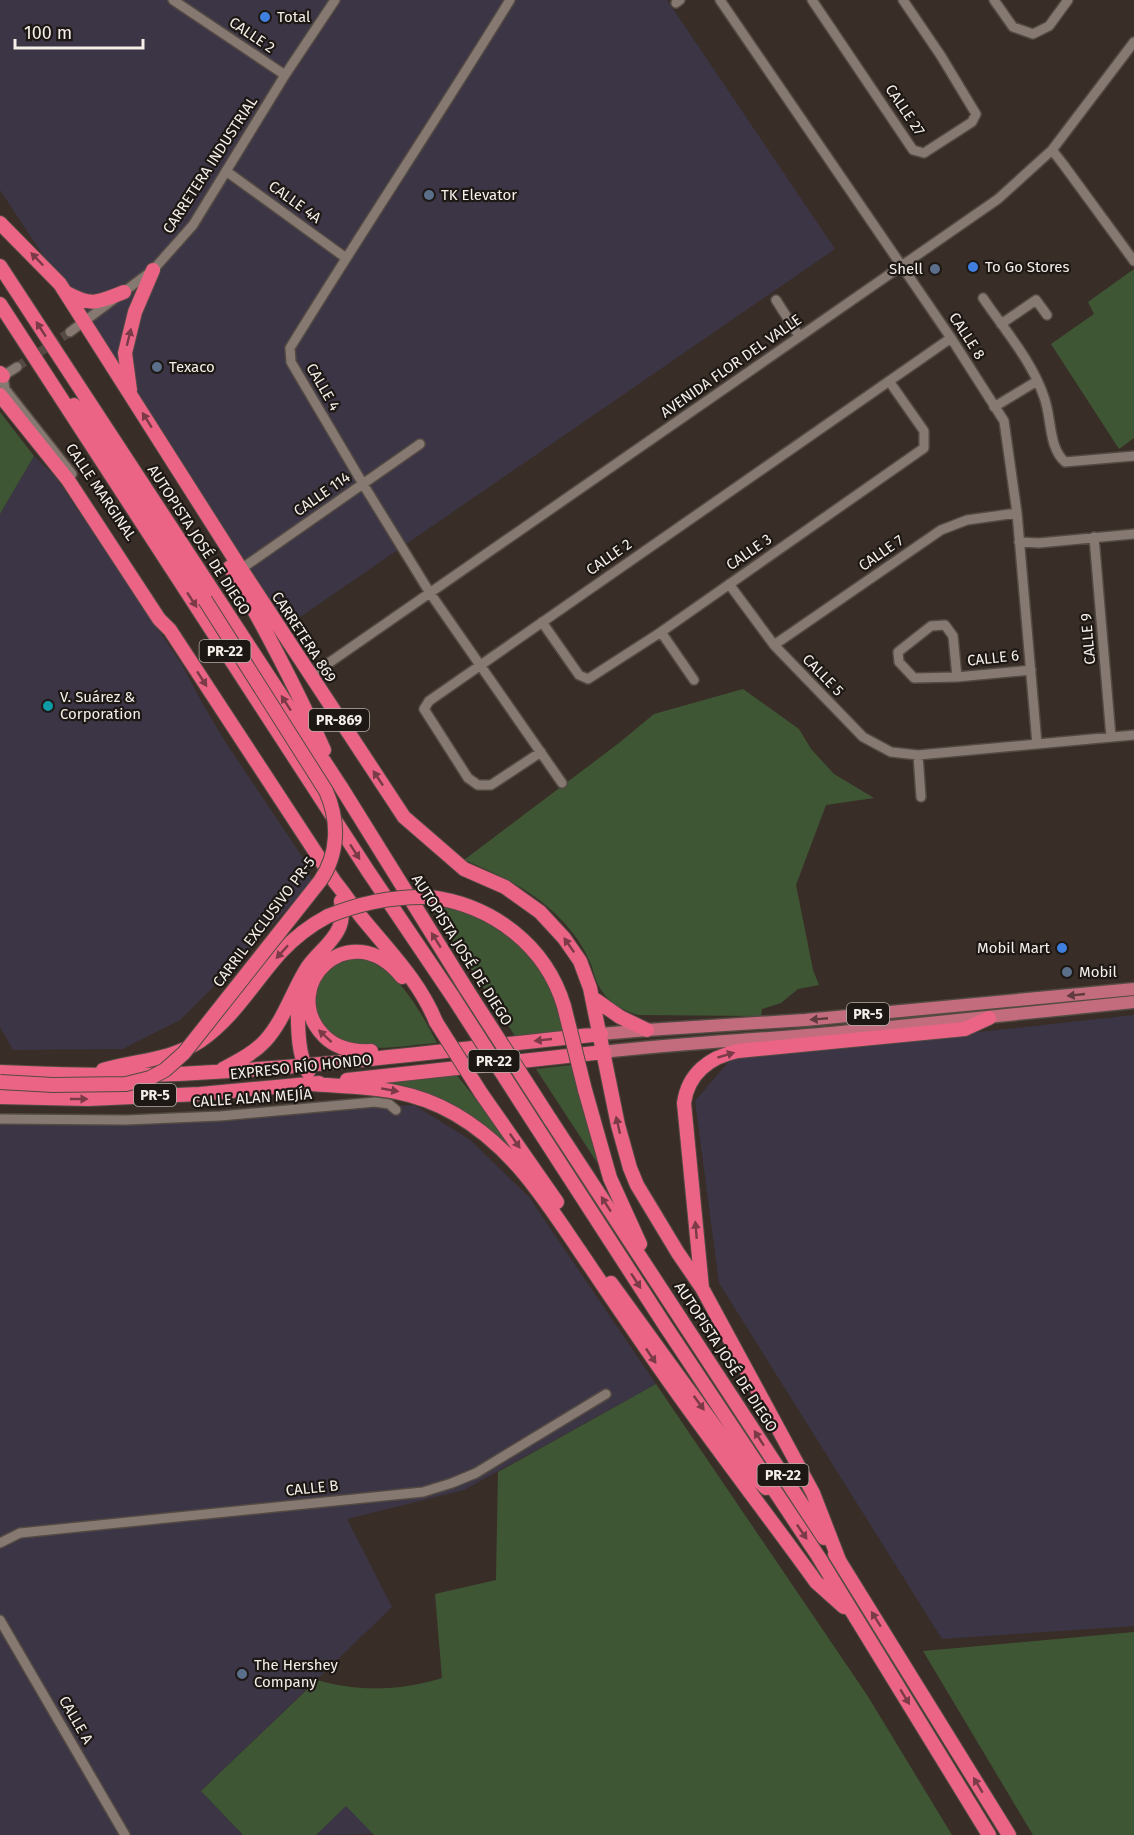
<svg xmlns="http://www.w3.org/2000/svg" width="1134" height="1835" font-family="'Fira Sans',sans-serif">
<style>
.industrial{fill:#3b3546}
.green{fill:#3f5635}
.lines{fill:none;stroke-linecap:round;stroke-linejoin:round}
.minor-tunnel{stroke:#554b44;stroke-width:9;stroke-dasharray:9 4.5;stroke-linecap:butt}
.minor-casing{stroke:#534a44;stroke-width:12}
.major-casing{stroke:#534a44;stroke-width:15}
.highway-casing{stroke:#534a44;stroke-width:16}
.minor{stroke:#867971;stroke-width:9}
.major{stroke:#c36c7e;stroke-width:12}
.highway{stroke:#eb6486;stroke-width:14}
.highway-bridge-casing{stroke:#534a44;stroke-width:16;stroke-linecap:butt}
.highway-bridge{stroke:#eb6486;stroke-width:14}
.oneway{fill:#7a3a47}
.oneway2{fill:#5f3a3e}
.shop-dot{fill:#3f7fe0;stroke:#1d1814;stroke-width:2}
.service-dot{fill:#5c6f8a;stroke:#1d1814;stroke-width:2}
.culture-dot{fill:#0f9aa8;stroke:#1d1814;stroke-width:2}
.labels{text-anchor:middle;stroke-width:4.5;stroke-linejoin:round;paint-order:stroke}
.shield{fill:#1d1814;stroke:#b4aea9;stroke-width:1.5}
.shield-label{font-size:14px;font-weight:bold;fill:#f5eee9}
.poi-label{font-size:15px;fill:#f5eee9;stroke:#1d1814;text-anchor:start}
.street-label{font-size:15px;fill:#f5eee9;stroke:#1d1814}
</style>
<rect width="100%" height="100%" fill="#392e27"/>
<path class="industrial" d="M0,0H667L835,249L287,626L0,190Z
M34,456L55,476L182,665L205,708L226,743L307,864L312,882L228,972L180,1020L123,1049L13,1050L0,1027V514Z
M1134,1015V1626L942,1639L719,1283L695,1101L731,1059Z
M414,1105L469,1139L529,1197L656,1384L464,1490L347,1519L392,1607L201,1791L243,1835H0V1124L131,1125L334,1108Z
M346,1805L374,1834L316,1835Z"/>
<path class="green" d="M1134,269V438L1119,449L1051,344L1094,314L1088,302Z
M0,412L34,456L0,514Z
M743,689L799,729L811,749L834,774L874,798L826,805L796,885L813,970L819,985L798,989L781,1003L762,1009L761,1016L638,1015C618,1009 602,998 595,977C593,972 592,965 589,960C585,950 578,940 572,932C545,897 504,876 464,860L619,743L654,714Z
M429,905C438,906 448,906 457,908C464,910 472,915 478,918C531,941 551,978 564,1032L515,1036Z
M360,958C397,967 421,1012 437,1043C415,1044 375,1052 355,1045C343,1041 331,1035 323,1026C308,1007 314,978 333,965C341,960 351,959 360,958Z
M572,1065L600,1167L536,1069Z
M456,1074L508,1140L505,1143L469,1114L425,1093L389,1084L388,1080Z
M656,1384L867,1695L952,1835H374L346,1806L316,1835H243L201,1791L317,1680C359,1692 400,1691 442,1678L435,1594L496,1580L498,1472Z
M1134,1632V1835H1033L923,1651Z"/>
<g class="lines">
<path class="minor-tunnel" d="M17,367L70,332"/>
<g class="minor-casing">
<path id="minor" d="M173,0L285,75
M510,0C438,117 362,231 290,348L291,362L363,484L430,593L562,783
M720,0L951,338L1004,421L1017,513L1037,744
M812,0L913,150L924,153L972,122L976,114L941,56L903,0
M994,0L1013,27L1033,34L1049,26L1068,0
M676,3L680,0
M1052,150L1063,164L1134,261
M226,171L346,258
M983,298C1004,329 1032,361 1044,397C1052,418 1048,447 1065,462L1134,456
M776,300L799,336
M1001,324L1036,300L1047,315
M70,332L153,270L193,225L285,75L335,0
M17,367L3,376L5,389L72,474
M994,407L1037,381
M1094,537L1111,737
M1019,542L1039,543L1134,534
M241,569L420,444
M729,584L774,645L863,737L891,752L918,755L1134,735
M542,622L579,675L588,679L661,632L924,448V431L889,381
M945,625L953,636L957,677L914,678L899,662L898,652L931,626Z
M661,632L694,680
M774,645L941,530L967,520L1017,513
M310,676L998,199L1052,150L1134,42
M957,677L1031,670
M541,752L491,785H478L468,778L424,709L429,701L951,338
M918,755L921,797
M0,1119L126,1120L220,1116L375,1102L389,1104L396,1110
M0,1543L20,1533L423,1492L452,1483L476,1473L606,1394
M0,1620L125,1835"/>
</g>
<g class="major-casing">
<path id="major" d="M601,1034L647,1030L805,1020L1134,989
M604,1052C679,1043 755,1040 831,1033C932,1023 1033,1012 1134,1002"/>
</g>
<g class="highway-casing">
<path id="highway" d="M0,223L60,284L241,569L404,817L464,869L505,887L540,912L564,938L580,961L590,988L618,1125L630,1168L637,1185L678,1253L702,1288L813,1493L839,1560
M0,266L341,787L467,990
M67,293C92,307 99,302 124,292
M0,304L368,871L453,997
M0,373L3,376
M130,390L125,353L135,312L153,270
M0,395L68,480L159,619L170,630L335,882C345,894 353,907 363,919C390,952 420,982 436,1022
M74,405L90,424L205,600
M230,567C264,627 296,687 324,750
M430,897C493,905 546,946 564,1006
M297,989C299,1014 295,1050 308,1072
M593,998L620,1017L647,1030
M371,1051C354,1052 336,1048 324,1036C276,987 350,912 402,977
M223,1069C238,1061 254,1053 265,1041C284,1020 292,992 307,968C316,954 332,944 339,928C343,919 342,910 341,901
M103,1070C136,1060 169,1061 200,1041C233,1019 254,982 280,953C294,938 311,925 328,916
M0,1072C65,1075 131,1077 196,1073C331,1066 466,1048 601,1034
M347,1080L604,1052
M310,1084C364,1088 407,1086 455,1114C512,1147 543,1197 579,1250C606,1290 633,1330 661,1370C711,1442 765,1511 816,1582L844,1607
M585,1090L610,1178L640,1244
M481,1093L557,1202
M0,1097L88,1099L200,1094L319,1083
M550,1119L824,1538
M536,1126L666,1327L818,1556L989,1835
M611,1283L745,1468L766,1488
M702,1288L684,1103C688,1074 709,1057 738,1051L965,1029L989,1018
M835,1554L1009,1835"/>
</g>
<use href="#minor" class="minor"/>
<use href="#major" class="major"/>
<use href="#highway" class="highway"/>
<g class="highway-bridge-casing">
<path id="highway-bridge" d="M328,916C362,902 394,896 430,897
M467,990L550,1119
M453,997L536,1126
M564,1006L585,1090
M436,1022L481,1093
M0,1082L53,1085L126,1084L150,1078L165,1070L184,1053L320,881C339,854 339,820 326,791L205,600"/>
</g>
<use href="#highway-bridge" class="highway-bridge"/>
</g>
<defs><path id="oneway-solid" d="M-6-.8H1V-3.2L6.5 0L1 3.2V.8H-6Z" transform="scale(1.5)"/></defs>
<g class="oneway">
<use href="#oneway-solid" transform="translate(37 259) rotate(-134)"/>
<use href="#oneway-solid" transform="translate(41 329) rotate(-123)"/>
<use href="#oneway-solid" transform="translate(129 337) rotate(-76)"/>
<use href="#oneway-solid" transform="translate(147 420) rotate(-122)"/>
<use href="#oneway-solid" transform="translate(192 600) rotate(57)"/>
<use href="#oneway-solid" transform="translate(202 679) rotate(57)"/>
<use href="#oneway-solid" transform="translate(286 703) rotate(-123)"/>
<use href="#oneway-solid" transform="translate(378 778) rotate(-124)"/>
<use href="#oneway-solid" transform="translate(355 852) rotate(57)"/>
<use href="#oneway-solid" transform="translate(436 940) rotate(-122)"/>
<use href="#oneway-solid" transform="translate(569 945) rotate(-125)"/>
<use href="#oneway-solid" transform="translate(282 952) rotate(132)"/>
<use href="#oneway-solid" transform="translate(325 1036) rotate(-137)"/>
<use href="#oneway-solid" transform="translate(543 1040) rotate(174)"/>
<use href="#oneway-solid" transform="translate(726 1055) rotate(-17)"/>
<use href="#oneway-solid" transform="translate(390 1090) rotate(10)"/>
<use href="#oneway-solid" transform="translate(79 1099)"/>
<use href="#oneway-solid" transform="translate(618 1125) rotate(-103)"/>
<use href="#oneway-solid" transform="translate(515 1141) rotate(55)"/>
<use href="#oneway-solid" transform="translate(606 1204) rotate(-123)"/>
<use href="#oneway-solid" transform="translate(696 1230) rotate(-95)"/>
<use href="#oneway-solid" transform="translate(636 1281) rotate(57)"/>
<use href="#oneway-solid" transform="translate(651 1356) rotate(56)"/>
<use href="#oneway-solid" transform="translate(699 1403) rotate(54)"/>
<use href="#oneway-solid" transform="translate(759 1438) rotate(-123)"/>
<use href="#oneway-solid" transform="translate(802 1532) rotate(56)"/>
<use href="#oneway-solid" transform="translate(876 1619) rotate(-122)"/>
<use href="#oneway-solid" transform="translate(905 1697) rotate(59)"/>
<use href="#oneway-solid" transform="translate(978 1785) rotate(-121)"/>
</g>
<g class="oneway2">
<use href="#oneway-solid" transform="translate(1076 995) rotate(174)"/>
<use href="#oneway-solid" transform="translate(819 1019) rotate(175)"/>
</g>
<g class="shop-dot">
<circle cx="265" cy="17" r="6"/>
<circle cx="973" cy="267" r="6"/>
<circle cx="1062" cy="948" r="6"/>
</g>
<g class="service-dot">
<circle cx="429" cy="195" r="6"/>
<circle cx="935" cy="269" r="6"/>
<circle cx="157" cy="367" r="6"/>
<circle cx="1067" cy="972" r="6"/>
<circle cx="242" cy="1674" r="6"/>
</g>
<circle class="culture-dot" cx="48" cy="706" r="6"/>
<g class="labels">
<g class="shield">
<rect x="199.5" y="640" width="51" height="22" rx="4.5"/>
<rect x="309" y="709" width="60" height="22" rx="4.5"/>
<rect x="847" y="1003" width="42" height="22" rx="4.5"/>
<rect x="468.5" y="1050" width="51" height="22" rx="4.5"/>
<rect x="134" y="1084" width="42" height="22" rx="4.5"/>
<rect x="757.5" y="1464" width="51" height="22" rx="4.5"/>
</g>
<g class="shield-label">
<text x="225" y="656">PR-22</text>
<text x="339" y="725">PR-869</text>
<text x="868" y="1019">PR-5</text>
<text x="494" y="1066">PR-22</text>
<text x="155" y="1100">PR-5</text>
<text x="783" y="1480">PR-22</text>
</g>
<g class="poi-label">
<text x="277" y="22">Total</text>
<text x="441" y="200">TK Elevator</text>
<text x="985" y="272">To Go Stores</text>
<text x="923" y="274" text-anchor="end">Shell</text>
<text x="169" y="372">Texaco</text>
<text x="60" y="702">V. Suárez &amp;<tspan x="60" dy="17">Corporation</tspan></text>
<text x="1050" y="953" text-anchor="end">Mobil Mart</text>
<text x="1079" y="977">Mobil</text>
<text x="254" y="1670">The Hershey<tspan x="254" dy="17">Company</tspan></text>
</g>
<g class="street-label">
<text transform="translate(252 35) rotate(34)" y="5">CALLE 2</text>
<text transform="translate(905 110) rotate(56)" y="5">CALLE 27</text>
<text transform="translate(210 165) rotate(-57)" y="5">CARRETERA INDUSTRIAL</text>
<text transform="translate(295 202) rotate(36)" y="5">CALLE 4A</text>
<text transform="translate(967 336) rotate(57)" y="5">CALLE 8</text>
<text transform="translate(731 366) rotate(-35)" y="5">AVENIDA FLOR DEL VALLE</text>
<text transform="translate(323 387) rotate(60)" y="5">CALLE 4</text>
<text transform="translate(101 492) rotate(56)" y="5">CALLE MARGINAL</text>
<text transform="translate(322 494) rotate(-35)" y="5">CALLE 114</text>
<text transform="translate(199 540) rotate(57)" y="5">AUTOPISTA JOSÉ DE DIEGO</text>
<text transform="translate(749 552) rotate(-35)" y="5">CALLE 3</text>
<text transform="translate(881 553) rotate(-35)" y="5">CALLE 7</text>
<text transform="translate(609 557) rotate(-35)" y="5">CALLE 2</text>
<text transform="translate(304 637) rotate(57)" y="5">CARRETERA 869</text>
<text transform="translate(1088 639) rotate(-95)" y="5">CALLE 9</text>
<text transform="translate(993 658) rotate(-6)" y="5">CALLE 6</text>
<text transform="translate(823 675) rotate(46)" y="5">CALLE 5</text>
<text transform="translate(264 922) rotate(-53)" y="5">CARRIL EXCLUSIVO PR-5</text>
<text transform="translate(462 950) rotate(58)" y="5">AUTOPISTA JOSÉ DE DIEGO</text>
<text transform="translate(301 1067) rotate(-6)" y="5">EXPRESO RÍO HONDO</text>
<text transform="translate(252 1098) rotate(-4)" y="5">CALLE ALAN MEJÍA</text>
<text transform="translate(726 1357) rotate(57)" y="5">AUTOPISTA JOSÉ DE DIEGO</text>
<text transform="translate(312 1488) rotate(-6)" y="5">CALLE B</text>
<text transform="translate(76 1720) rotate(60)" y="5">CALLE A</text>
</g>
</g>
<path d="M15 39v9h128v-9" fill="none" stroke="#f5eee9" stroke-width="3"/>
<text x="24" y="39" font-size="18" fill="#f5eee9" stroke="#1d1814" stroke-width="4.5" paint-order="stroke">100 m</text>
</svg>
